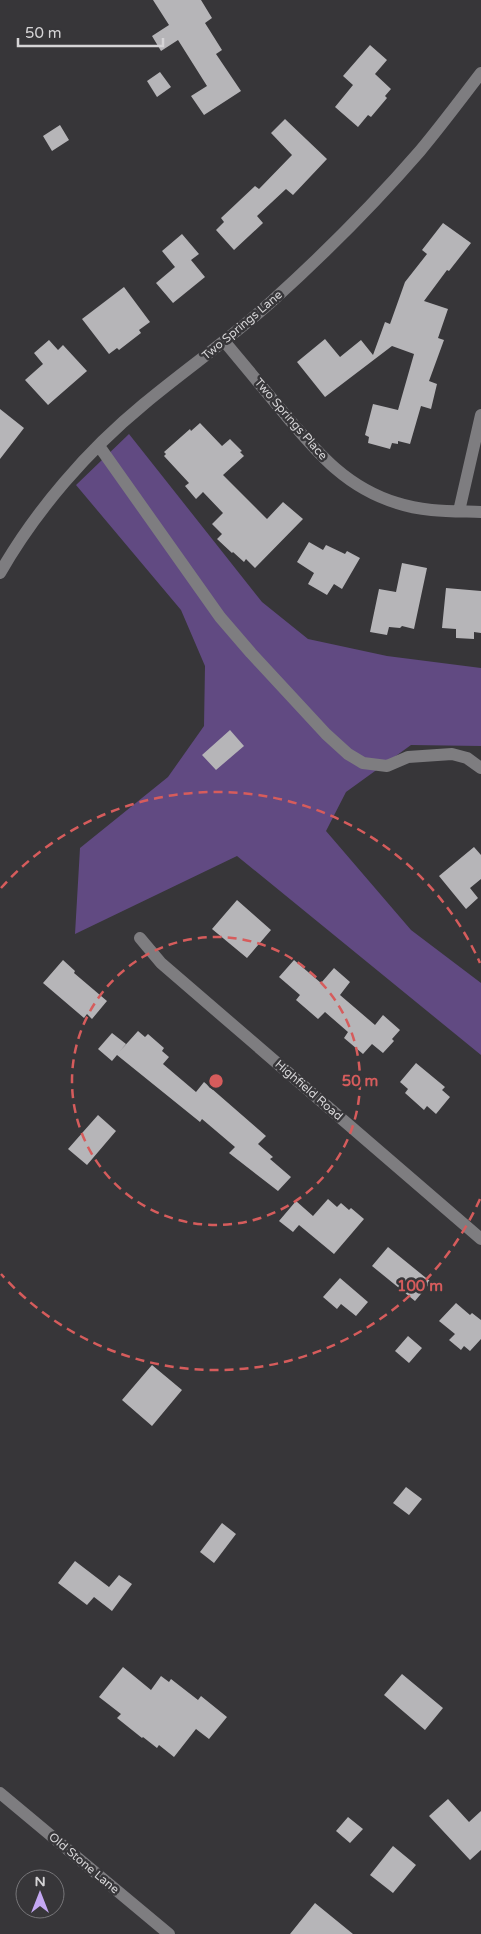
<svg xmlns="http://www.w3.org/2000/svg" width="481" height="1934" font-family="'Varela Round',sans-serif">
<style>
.green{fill:#614a82}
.building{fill:#b6b5b8}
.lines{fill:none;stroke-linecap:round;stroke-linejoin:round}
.minor{stroke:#7e7d80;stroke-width:12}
.ring{fill:none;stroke:#d65c5c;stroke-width:2.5;stroke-dasharray:9 6}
.labels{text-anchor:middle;stroke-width:5;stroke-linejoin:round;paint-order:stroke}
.street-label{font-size:12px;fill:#d5d4d6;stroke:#373639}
.centre{fill:#d65c5c;stroke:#373639;stroke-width:2.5}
.ring-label{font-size:15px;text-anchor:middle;font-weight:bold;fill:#d65c5c;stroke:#373639;stroke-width:5;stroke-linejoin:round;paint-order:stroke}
</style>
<rect width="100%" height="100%" fill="#373639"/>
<path class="green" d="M129,434L262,602L308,639L387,656L481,668V746L411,745L346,792L326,831L411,930L481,983V1055L237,856L75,934L80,848L168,777L204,726L205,666L181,610L76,485Z"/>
<path class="building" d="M153,0H201L212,18L205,23L222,50L216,54L241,91L204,115L191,96L207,86L178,40L161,51L152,36L169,25Z
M370,45L387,60L375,74L391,89L385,96L387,98L371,117L368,115L358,127L335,107L353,85L343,76Z
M160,72L171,87L157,97L147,81Z
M285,119L327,159L293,195L286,189L257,216L263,223L234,250L216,230L224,222L221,218L255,186L259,189L292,155L271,133Z
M60,125L69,140L52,151L43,136Z
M443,223L471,243L449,271L447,270L424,301L448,309L438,338L444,340L429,381L437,384L431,409L421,406L410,444L398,441V444L392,443L390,449L368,443L369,437L365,435L373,404L398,410L414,354L392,346L325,397L297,362L325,339L340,357L361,340L373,355L385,322L390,324L405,282L427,254L422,250Z
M182,234L199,254L191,260L205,277L173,303L156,283L175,267L162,251Z
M124,287L150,322L139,330L141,333L119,350L117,348L109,354L82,319Z
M49,340L58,350L63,345L87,371L48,405L25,380L43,364L34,353Z
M0,409L24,428L0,459Z
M200,423L222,446L230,439L242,451L240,452L244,456L223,475L267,519L283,502L303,519L255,568L246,559L244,562L233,552L232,553L217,539L222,534L212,524L223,513L203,492L196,499L185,486L189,483L164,456L166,454L164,452L190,429L191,431Z
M309,542L323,550L326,545L345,554L347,551L360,558L342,589L334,584L327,595L308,584L314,573L297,562Z
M402,563L427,568L414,629L402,626L400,628L389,627L387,635L370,632L379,589L396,592Z
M446,588L481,591V633L474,632V639L456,638V629L442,628Z
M230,730L244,746L216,770L202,755Z
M474,847L481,855V879L470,888L478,898L466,909L439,876Z
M237,900L271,930L247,958L212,929Z
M63,960L75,971L74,973L107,1001L92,1019L87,1014L84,1018L43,983Z
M294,960L321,983L334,968L350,982L340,995L375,1025L383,1015L400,1030L392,1039L394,1041L383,1053L372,1044L363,1054L344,1038L348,1032L325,1012L318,1019L296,1000L300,995L279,977Z
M138,1031L145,1037L148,1034L164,1048L162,1051L169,1057L163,1064L196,1092L204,1082L266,1136L258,1144L273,1157L270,1159L291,1177L278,1191L229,1153L235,1147L202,1119L200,1122L117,1055L112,1061L98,1049L112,1033L126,1044L120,1051Z
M416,1063L445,1087L442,1090L450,1097L436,1114L427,1106L424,1110L405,1093L408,1089L400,1082Z
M98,1115L116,1131L87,1165L68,1149Z
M328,1199L337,1207L341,1203L349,1210L351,1208L364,1219L334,1254L299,1225L293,1232L279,1221L296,1201L313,1216Z
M388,1247L431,1282L415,1301L372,1266Z
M340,1278L368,1302L356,1316L341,1304L337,1309L323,1297Z
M456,1303L470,1315L472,1313L481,1320V1339L470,1351L464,1346L461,1350L449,1340L455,1334L439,1321Z
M408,1336L422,1348L409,1363L395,1351Z
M152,1365L182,1390L152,1426L122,1400Z
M406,1487L422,1499L409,1515L393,1503Z
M222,1523L236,1534L214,1563L200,1552Z
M75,1561L109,1587L119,1575L132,1584L112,1611L94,1597L87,1605L58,1583Z
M123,1667L151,1690L161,1676L169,1682L171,1679L198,1700L201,1696L227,1717L209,1739L196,1729L174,1757L159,1745L157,1748L143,1737L142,1738L117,1718L121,1714L99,1697Z
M402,1674L443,1708L425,1730L384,1695Z
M448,1799L469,1822L481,1811V1850L470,1860L429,1816Z
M348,1817L363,1829L350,1843L336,1831Z
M393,1846L416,1865L393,1893L370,1875Z
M315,1903L353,1934H290Z"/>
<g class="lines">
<path class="minor" d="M224,341C244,365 263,388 283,412C317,452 345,487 397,503C424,512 453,511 481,512
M99,446L220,617L251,653L326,734L348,754L363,763L387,766L408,757L452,754L467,758L481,768
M459,511L481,415
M0,573C36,510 88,450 144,404C186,369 231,338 271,302C323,255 374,204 420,151C441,126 461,99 481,73
M140,938L161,963L481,1239
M0,1793L169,1934"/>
</g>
<g class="ring">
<circle cx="216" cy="1081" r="144"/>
<path d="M480 1199A289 289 0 0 1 1 1274M1 888A289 289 0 0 1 480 963"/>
</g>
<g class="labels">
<g class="street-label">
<text transform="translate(242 325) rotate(-40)" y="4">Two Springs Lane</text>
<text transform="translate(291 419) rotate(49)" y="4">Two Springs Place</text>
<text transform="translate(309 1090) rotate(41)" y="4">Highfield Road</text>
<text transform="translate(84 1863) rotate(40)" y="4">Old Stone Lane</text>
</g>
</g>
<circle cx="216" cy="1081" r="8" class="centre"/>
<g class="ring-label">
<text x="360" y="1086">50 m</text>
<text x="420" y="1291">100 m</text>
</g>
<g transform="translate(40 1894)"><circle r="24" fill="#373639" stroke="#767578"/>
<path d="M0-4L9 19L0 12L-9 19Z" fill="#c3a7f2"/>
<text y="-8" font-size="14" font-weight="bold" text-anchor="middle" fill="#d5d4d6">N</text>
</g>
<path d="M18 38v8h145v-8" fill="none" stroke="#d5d4d6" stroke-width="2.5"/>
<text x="25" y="38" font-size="15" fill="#d5d4d6" stroke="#373639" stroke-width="4" paint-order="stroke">50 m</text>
</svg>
